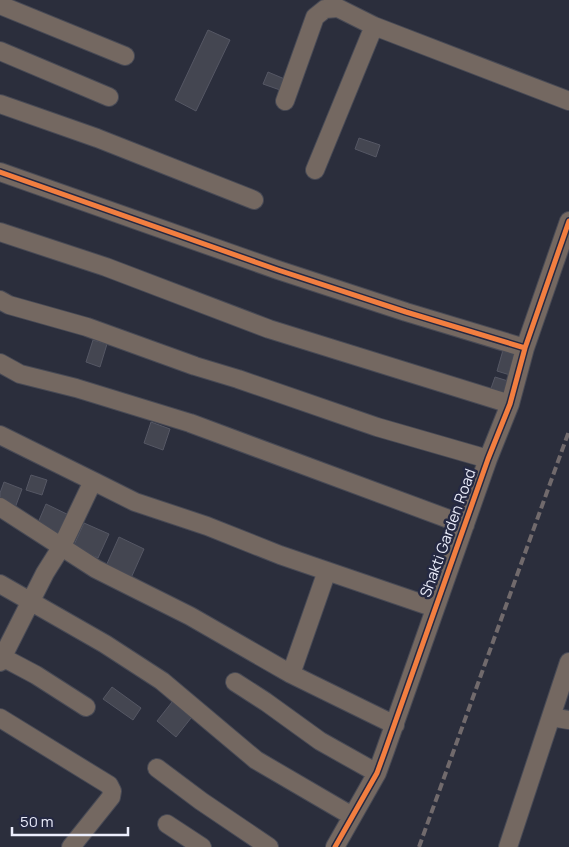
<svg xmlns="http://www.w3.org/2000/svg" width="569" height="847" font-family="Manrope,sans-serif">
<style>
.building{fill:#444651;stroke:#555764}
.lines{fill:none;stroke-linecap:round;stroke-linejoin:round}
.minor-casing{stroke:#484a55;stroke-width:20}
.minor{stroke:#746861;stroke-width:18}
.rail{stroke:#716a6c;stroke-width:4;stroke-dasharray:8 4;stroke-linecap:butt}
.cycleway-casing{stroke:#252942;stroke-width:8}
.cycleway{stroke:#f27e40;stroke-width:5}
.labels{text-anchor:middle;stroke-width:5;stroke-linejoin:round;paint-order:stroke}
.street-label{font-size:15px;fill:#eceefc;stroke:#252942}
</style>
<rect width="100%" height="100%" fill="#2b2e3c"/>
<path class="building" d="M208,30L230,40L196,111L175,100Z
M268,72L287,80L283,91L263,84Z
M359,138L380,145L376,157L355,149Z
M93,340L107,344L100,367L86,362Z
M503,350L521,356L505,403L488,397L495,377L508,381L510,375L497,371Z
M151,422L170,429L163,450L144,443Z
M31,475L47,480L42,495L26,490Z
M4,482L22,489L15,508L0,503V493Z
M46,504L73,517L64,538L37,525Z
M84,523L109,534L98,558L73,547Z
M119,537L144,549L131,578L106,566Z
M112,687L141,708L133,720L103,699Z
M176,697L195,713L176,737L157,721Z"/>
<g class="lines">
<g class="minor-casing">
<path id="minor" d="M0,5L125,56
M0,51L109,97
M285,101L315,17L325,9L338,8L374,26L569,101
M0,104L97,138L254,200
M315,170L374,26
M0,172L278,270L406,312L525,348
M0,232L106,267L269,329L510,404
M0,300L9,305L87,327L195,366L238,379L377,427L488,459
M0,363L20,374L76,388L190,423L465,525
M0,435L93,481L62,546L45,573L0,662
M93,481L135,502L207,526L280,555L435,608
M0,507L96,569L190,616L291,674L395,725
M0,584L105,644L162,681L256,760L352,816
M2,657L36,675L86,707
M291,674L327,571
M235,682L266,702L320,741L377,773
M551,717L569,720
M0,718L109,785L112,791L111,797L71,847
M157,768L201,801L269,847
M167,824L202,847
M335,847L377,773L385,751L488,459L510,404L525,348L569,221
M508,847L569,662"/>
</g>
<use href="#minor" class="minor"/>
<path class="rail" d="M419,847L569,431"/>
<g class="cycleway-casing">
<path id="cycleway" d="M0,172L278,270L406,312L525,348
M335,847L377,773L385,751L488,459L510,404L525,348L569,221"/>
</g>
<use href="#cycleway" class="cycleway"/>
</g>
<g class="labels">
<g class="street-label">
<text transform="translate(448 533) rotate(-70)" y="5">Shakti Garden Road</text>
</g>
</g>
<path d="M12 827v8h116v-8" fill="none" stroke="#eceefc" stroke-width="2.5"/>
<text x="20" y="827" font-size="15" fill="#eceefc" stroke="#252942" stroke-width="4" paint-order="stroke">50 m</text>
</svg>
